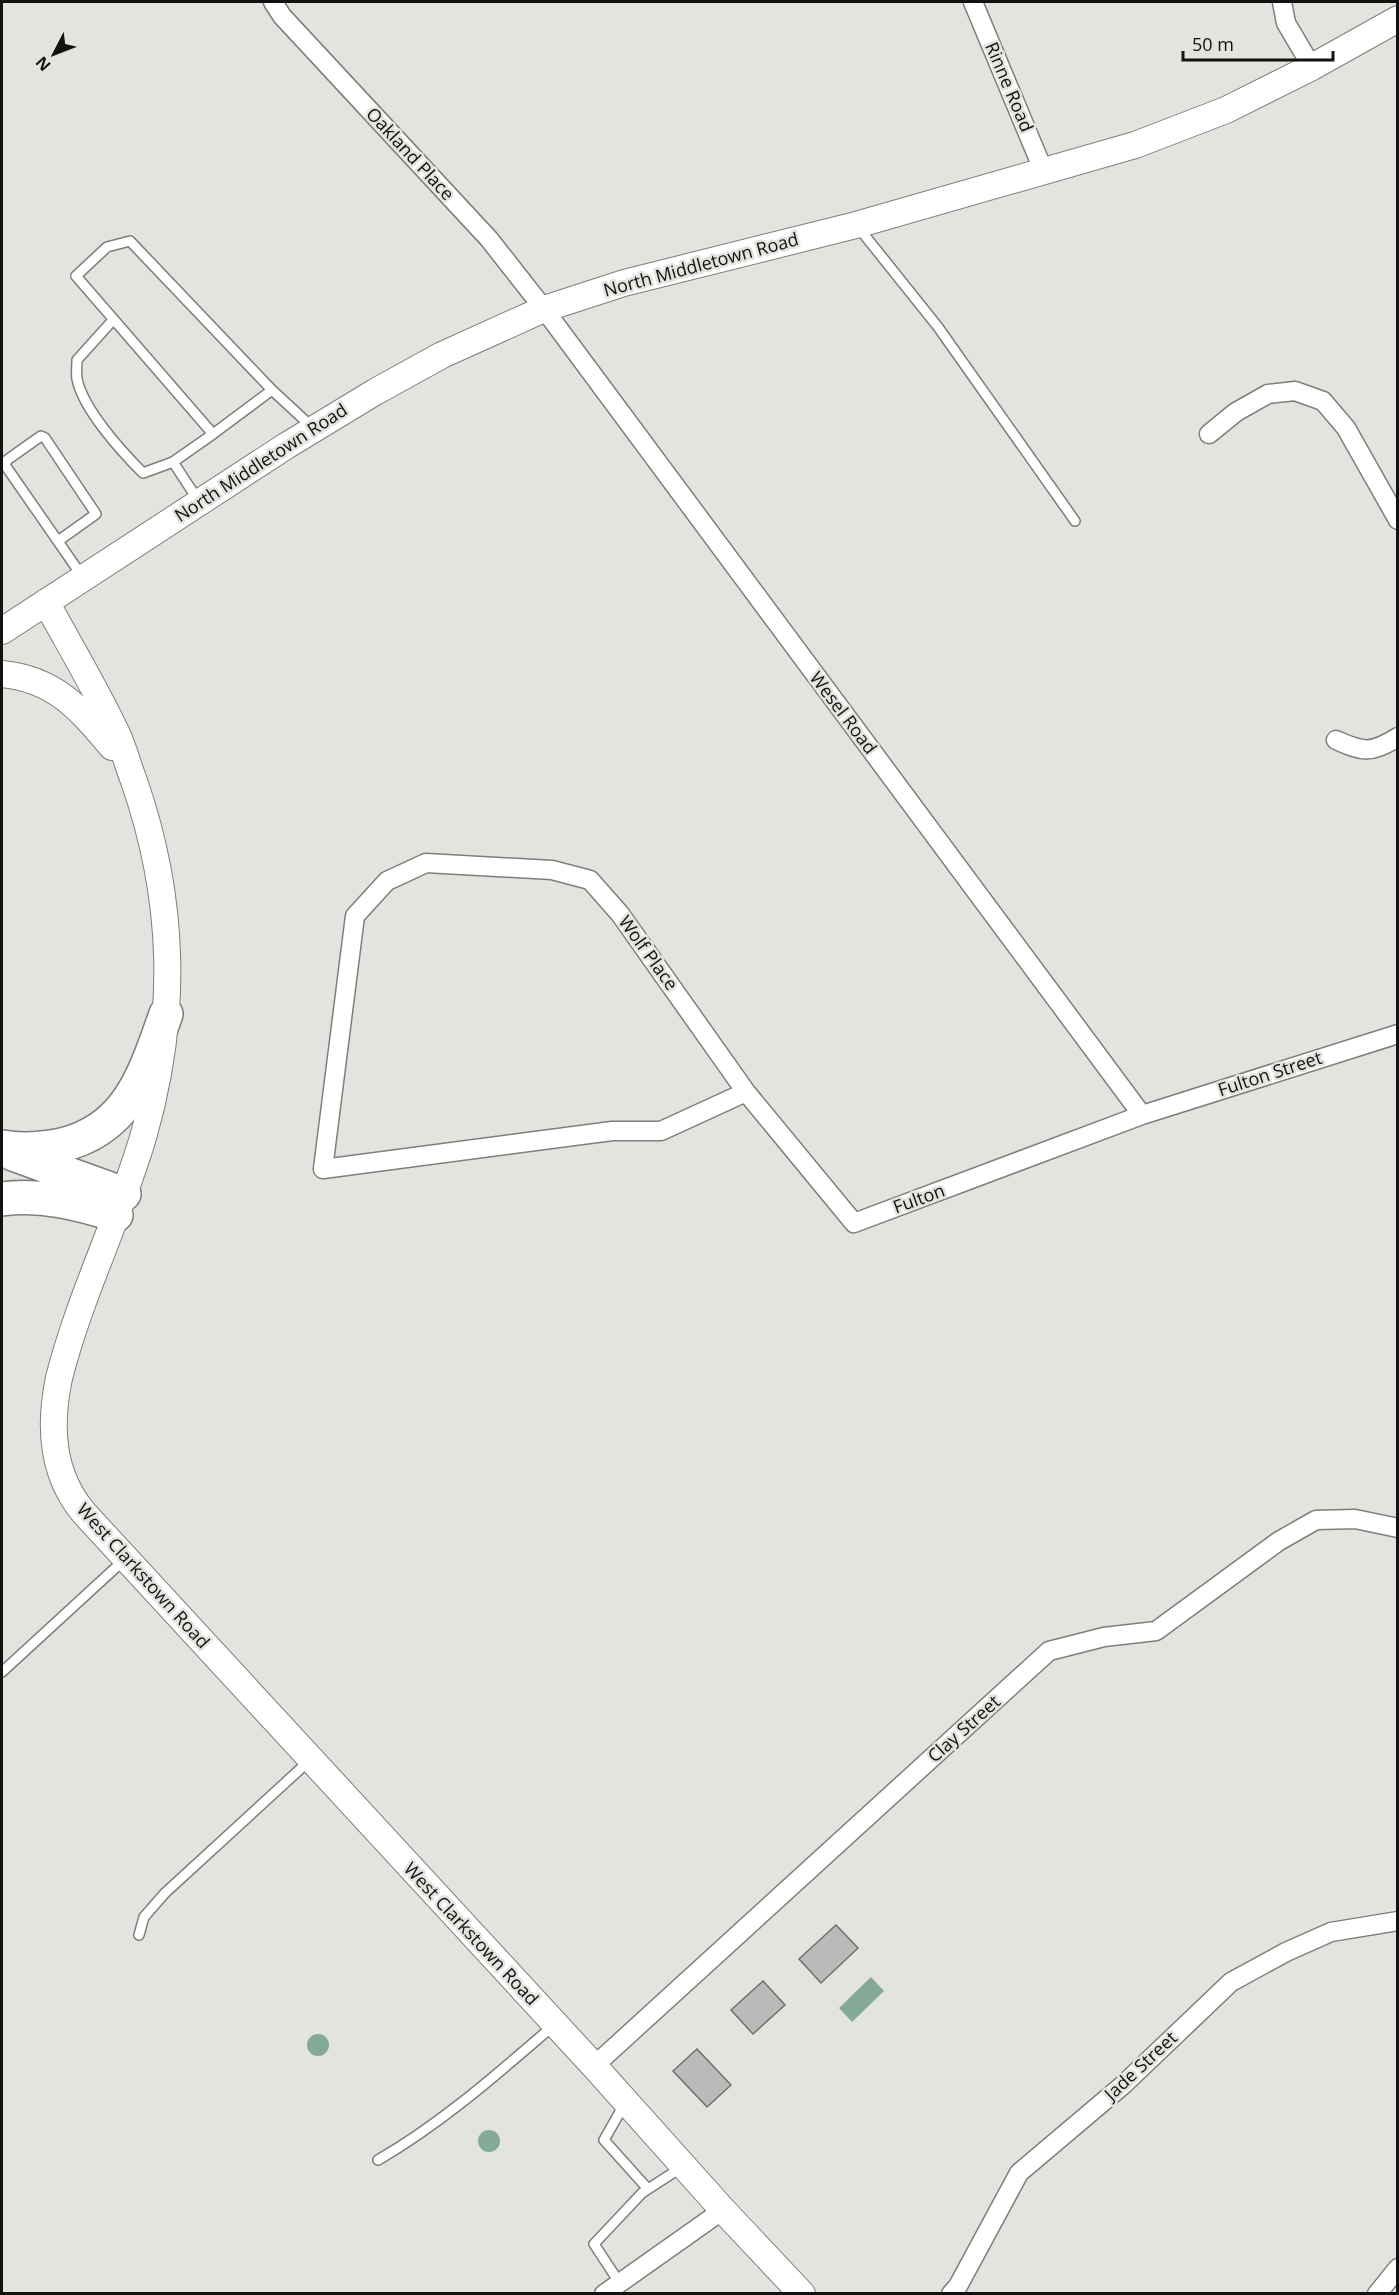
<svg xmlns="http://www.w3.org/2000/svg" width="1399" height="2295" font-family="'Open Sans',sans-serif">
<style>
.water{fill:#85a999}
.building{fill:#b8bbb8;stroke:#6e706d;stroke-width:1.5}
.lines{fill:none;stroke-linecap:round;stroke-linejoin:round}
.lane-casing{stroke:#7e7f7b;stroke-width:12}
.street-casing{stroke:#7e7f7b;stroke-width:21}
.secondary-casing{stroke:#7e7f7b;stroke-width:28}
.highway-casing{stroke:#7e7f7b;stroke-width:36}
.lane{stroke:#fff;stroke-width:9}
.street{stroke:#fff;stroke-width:18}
.secondary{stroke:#fff;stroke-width:26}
.highway{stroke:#fff;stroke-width:33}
.labels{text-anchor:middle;stroke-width:5;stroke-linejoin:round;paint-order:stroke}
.street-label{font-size:18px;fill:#121311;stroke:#e3e3df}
</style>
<rect width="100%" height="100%" fill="#e3e3df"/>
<path class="water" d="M871,1977L884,1991L852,2022L839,2008Z
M307 2045a11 11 0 1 1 22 0a11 11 0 1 1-22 0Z
M478 2141a11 11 0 1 1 22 0a11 11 0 1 1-22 0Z"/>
<path class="building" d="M836,1925L858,1948L821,1983L799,1959Z
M763,1981L785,2005L753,2034L731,2010Z
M697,2049L731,2085L707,2107L673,2071Z"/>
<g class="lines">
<g class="lane-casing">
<path id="lane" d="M858,227L938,327L1075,521
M113,320L77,360C77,366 76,373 77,379C83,409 121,451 143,473L173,462L213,434
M272,390L213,434L76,276L107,247L130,241L272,390L312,427
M173,462L198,500
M58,541L96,514L45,438L41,436L7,460L5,465L82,576
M2,1672L124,1560
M139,1935L144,1917L165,1893L309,1761
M625,2103L604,2140L648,2189
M378,2160C442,2123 497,2074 553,2026
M619,2282L594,2244L642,2193L682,2167"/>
</g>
<g class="street-casing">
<path id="street" d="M273,2L282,16L489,239L544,309L1142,1115
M973,2L1044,172
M1282,2L1286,23L1312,67
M1209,434L1236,412L1268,394L1295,391L1323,401L1346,428L1398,520
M1336,740C1363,752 1371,754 1398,737
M426,863L552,870L590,880L620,914L746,1092L661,1131H612L323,1169L355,916L387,881Z
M746,1092L854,1223L1142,1115L1398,1034
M594,2066L1049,1651L1104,1637L1156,1631L1279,1541L1316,1520L1355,1519L1398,1528
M604,2294L723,2210
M951,2294L958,2286L1019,2173L1123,2085L1231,1982L1286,1952L1331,1932L1398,1921
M1377,2294L1398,2268"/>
</g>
<g class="secondary-casing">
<path id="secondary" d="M46,602C70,646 96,689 117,734C124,749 128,766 134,781C175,899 178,1014 144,1134C120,1217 80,1295 59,1378C49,1426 51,1474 84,1513L594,2066L723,2210L802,2294
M2,631L286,446L375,392L442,355L544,309L624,283L856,225L1135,145L1226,110L1312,67L1398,19
M2,674C55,679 80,709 112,747"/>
</g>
<g class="highway-casing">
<path id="highway" d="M2,1147C22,1151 42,1149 62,1145C129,1129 145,1073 166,1014
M13,1154L124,1194
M2,1199C42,1194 78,1203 116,1215"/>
</g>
<use href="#lane" class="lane"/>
<use href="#street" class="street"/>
<use href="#secondary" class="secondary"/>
<use href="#highway" class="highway"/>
</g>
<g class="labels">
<g class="street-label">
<text transform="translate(1009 87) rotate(67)" y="6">Rinne Road</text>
<text transform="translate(410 154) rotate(47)" y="6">Oakland Place</text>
<text transform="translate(701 265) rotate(-15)" y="6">North Middletown Road</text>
<text transform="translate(261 463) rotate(-33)" y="6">North Middletown Road</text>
<text transform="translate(843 713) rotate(53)" y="6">Wesel Road</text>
<text transform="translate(648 953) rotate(54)" y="6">Wolf Place</text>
<text transform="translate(1270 1074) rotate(-18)" y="6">Fulton Street</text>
<text transform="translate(919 1199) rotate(-20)" y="6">Fulton</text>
<text transform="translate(143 1576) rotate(48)" y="6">West Clarkstown Road</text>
<text transform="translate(964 1729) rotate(-42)" y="6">Clay Street</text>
<text transform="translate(471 1934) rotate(47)" y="6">West Clarkstown Road</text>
<text transform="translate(1141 2066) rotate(-43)" y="6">Jade Street</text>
</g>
</g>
<rect width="1399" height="2295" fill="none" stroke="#121311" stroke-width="6"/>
<g transform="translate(54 54) rotate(228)" stroke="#e3e3df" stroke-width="4.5" paint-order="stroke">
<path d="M0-4.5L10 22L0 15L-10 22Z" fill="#121311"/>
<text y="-9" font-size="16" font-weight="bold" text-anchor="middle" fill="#121311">N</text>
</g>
<path d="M1183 51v9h150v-9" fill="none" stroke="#121311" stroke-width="3"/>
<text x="1192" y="51" font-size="18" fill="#121311" stroke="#e3e3df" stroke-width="4.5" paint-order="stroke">50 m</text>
</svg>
